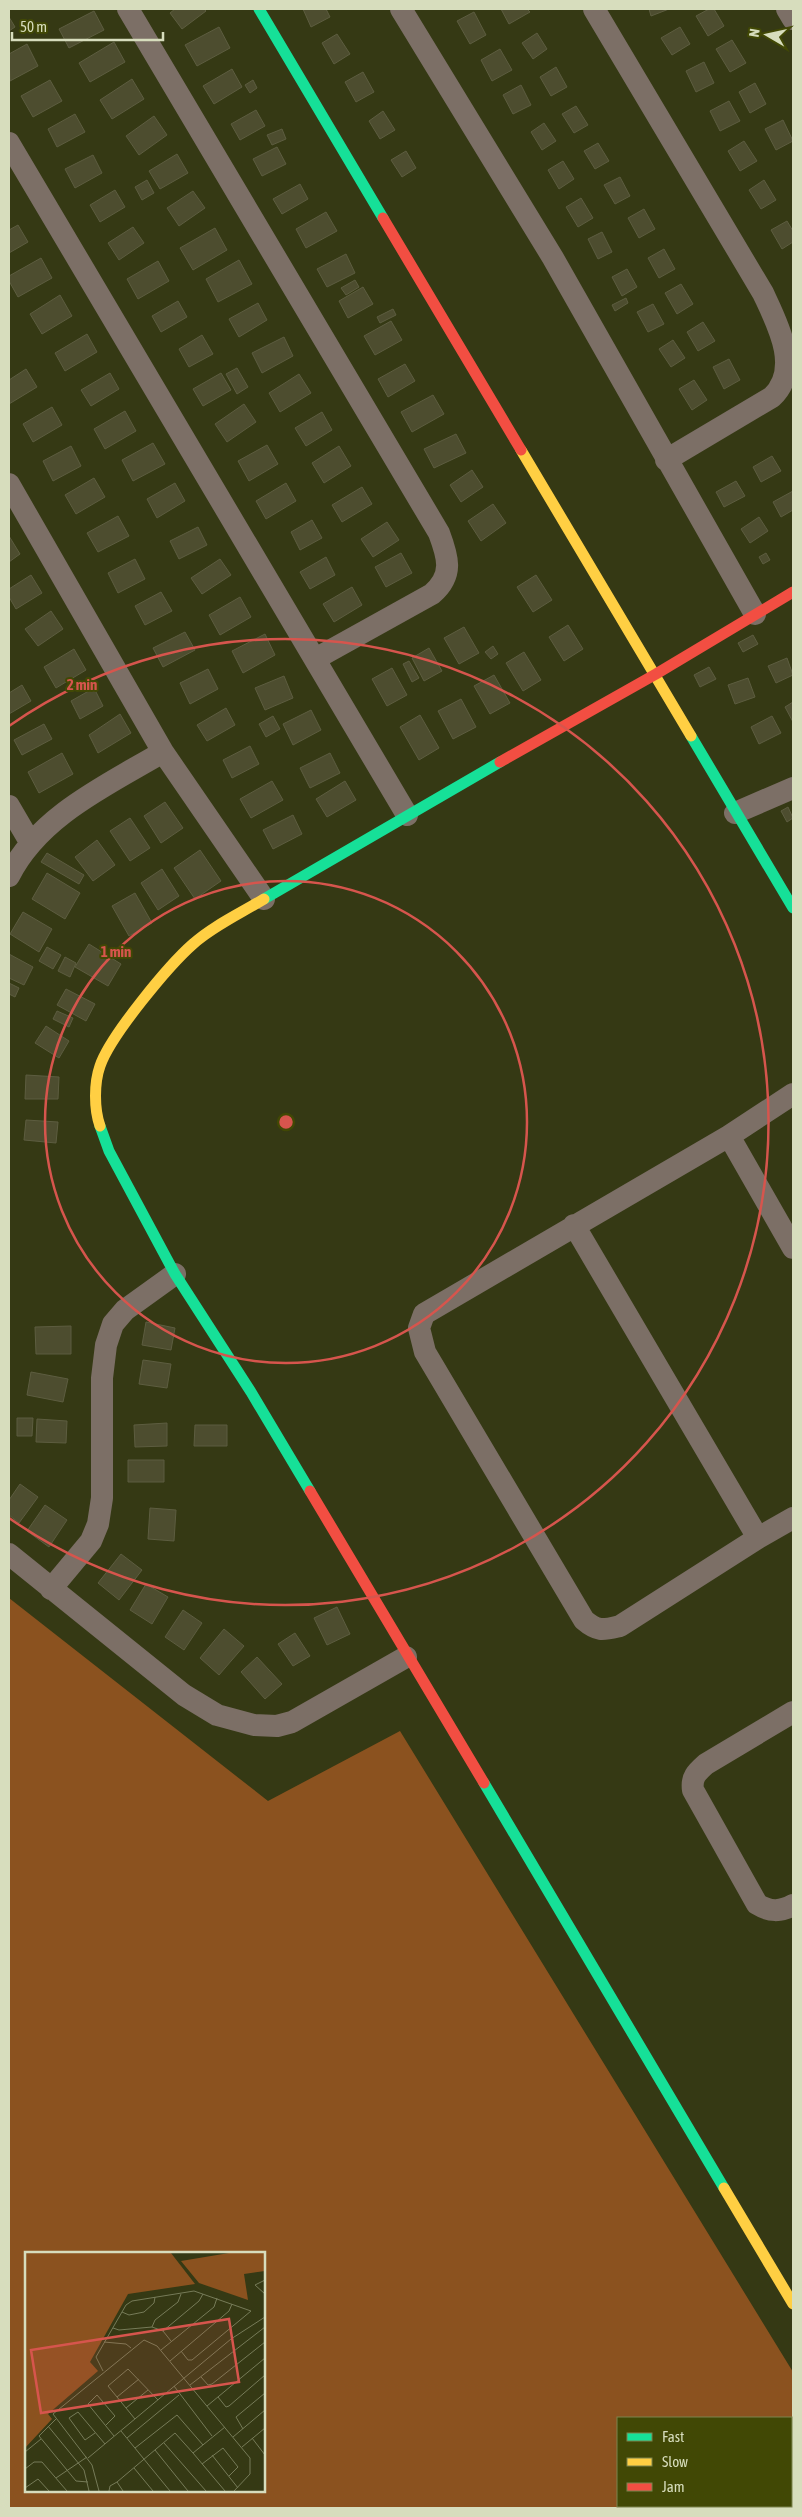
<svg xmlns="http://www.w3.org/2000/svg" width="802" height="2517" font-family="'Asap Condensed',sans-serif">
<style>
.green{fill:#8b521f;fill-rule:evenodd}
.building{fill:#4d4d2f;stroke:#5d5d40}
.lines{fill:none;stroke-linecap:round;stroke-linejoin:round}
.street{stroke:#7c6f66;stroke-width:22}
.fast{stroke:#16e098;stroke-width:11}
.slow{stroke:#ffcf43;stroke-width:11}
.jam{stroke:#f24e42;stroke-width:11}
.ring{fill:none;stroke:#d6554d;stroke-width:2.5}
.inset-road{fill:none;stroke:#767b58;stroke-width:1}
.view{fill:#d6554d;fill-opacity:0.15;stroke:#d6554d;stroke-width:2.5}
.inset-edge{fill:none;stroke:#d7ddbd;stroke-width:2.5}
.centre{fill:#d6554d;stroke:#414805;stroke-width:2.5}
.ring-label{font-size:15px;text-anchor:middle;font-weight:bold;fill:#d6554d;stroke:#414805;stroke-width:4;stroke-linejoin:round;paint-order:stroke}
</style>
<rect width="100%" height="100%" fill="#353914"/>
<path class="green" d="M9,1598L268,1801L400,1731L793,2372V2508H9ZM26,2253H264V2491H26ZM618,2418H791V2506H618Z"/>
<path class="building" d="M175,9H204L206,11L182,29L170,13Z
M303,9H326L330,17L311,27Z
M501,9H527L530,12L509,24Z
M649,9H669L651,16Z
M709,9H714L724,26L708,36L696,16Z
M94,11L104,30L69,48L59,29Z
M474,12L486,35L470,44L457,21Z
M9,17L15,27L9,31Z
M219,27L230,48L197,66L185,45Z
M680,27L690,44L672,55L661,38Z
M537,33L547,49L533,59L522,43Z
M337,34L350,54L334,64L322,43Z
M732,40L746,63L730,72L716,49Z
M114,42L125,62L90,82L79,63Z
M27,44L38,66L10,81L9,54Z
M500,49L512,70L492,81L481,60Z
M704,62L714,83L696,92L686,71Z
M556,67L567,87L551,96L540,77Z
M232,69L242,87L214,104L203,86Z
M363,72L374,92L356,102L345,82Z
M132,79L144,99L112,119L100,100Z
M50,80L62,101L33,117L21,96Z
M253,80L257,88L250,93L245,85Z
M755,83L766,104L750,113L739,92Z
M521,85L531,105L513,114L503,95Z
M729,101L740,121L720,131L710,111Z
M576,106L588,125L574,133L562,114Z
M256,110L265,126L240,140L231,124Z
M383,111L395,130L380,139L369,121Z
M75,114L85,132L57,147L48,129Z
M154,116L167,135L139,155L126,136Z
M783,120L793,141L776,150L765,129Z
M544,123L556,141L542,150L531,132Z
M282,129L286,139L272,145L267,135Z
M744,141L757,161L740,171L728,151Z
M598,143L609,161L595,169L584,151Z
M277,147L286,164L262,176L253,159Z
M406,151L416,168L402,177L391,160Z
M177,154L188,173L160,189L149,171Z
M93,155L102,173L75,188L65,169Z
M563,161L574,179L559,189L548,170Z
M620,177L630,196L615,204L604,185Z
M147,180L154,193L142,200L135,187Z
M764,180L776,200L761,209L749,190Z
M300,184L308,199L282,214L273,199Z
M115,190L125,207L100,222L90,205Z
M193,191L205,208L179,226L167,208Z
M581,198L593,218L578,227L566,207Z
M644,209L655,229L639,238L628,218Z
M326,212L337,231L306,248L296,229Z
M787,221L793,231V242L782,249L771,230Z
M18,225L28,242L9,253V230Z
M133,227L144,243L119,260L108,243Z
M215,228L227,250L193,270L180,248Z
M602,232L612,252L598,259L588,239Z
M664,249L675,269L659,278L648,258Z
M346,254L355,273L327,287L317,269Z
M41,258L52,278L18,297L9,281V276Z
M239,260L252,284L218,302L206,279Z
M158,261L169,281L138,299L127,279Z
M627,269L637,287L622,296L612,277Z
M355,280L359,287L346,295L341,288Z
M681,284L693,304L677,314L665,293Z
M363,287L373,304L348,318L339,301Z
M60,295L72,316L42,334L30,314Z
M626,298L628,303L615,311L612,305Z
M178,301L187,317L161,332L152,316Z
M258,303L267,320L239,337L229,319Z
M653,304L664,324L648,332L637,312Z
M393,309L396,315L380,323L377,317Z
M391,321L402,340L375,355L364,336Z
M703,322L715,341L698,351L687,332Z
M87,334L97,352L65,371L55,353Z
M202,335L213,354L189,367L179,349Z
M284,337L293,356L262,373L252,353Z
M673,340L685,358L671,367L659,349Z
M729,359L740,380L724,389L713,367Z
M405,364L415,381L388,397L378,379Z
M237,368L248,387L237,394L226,374Z
M26,369L37,387L9,404V380Z
M110,373L119,389L91,406L81,390Z
M221,373L231,390L203,406L193,389Z
M299,374L311,393L280,412L269,393Z
M694,380L707,400L692,410L679,389Z
M433,395L444,414L412,432L401,412Z
M244,404L256,422L227,442L215,424Z
M52,407L62,425L33,442L23,424Z
M125,411L136,431L105,449L94,429Z
M322,412L332,430L306,446L295,428Z
M456,434L466,453L434,468L424,449Z
M153,443L165,464L133,481L122,460Z
M267,445L278,464L249,481L238,461Z
M71,446L81,466L53,481L43,461Z
M339,446L351,466L324,483L312,463Z
M772,456L781,471L761,482L753,467Z
M472,470L483,487L461,502L450,485Z
M94,478L105,497L76,514L65,495Z
M736,481L745,496L724,507L716,492Z
M175,483L185,501L157,518L147,499Z
M286,483L296,501L266,519L256,501Z
M362,487L372,504L342,522L332,505Z
M793,491V510L781,517L773,502Z
M493,504L506,523L481,541L468,521Z
M118,516L129,536L98,552L87,533Z
M759,517L768,531L750,543L741,529Z
M312,520L322,538L300,550L291,532Z
M387,522L399,540L373,557L361,539Z
M198,527L207,545L179,559L170,541Z
M9,536L20,554L9,562Z
M401,553L412,573L386,587L375,567Z
M766,553L770,560L763,564L759,557Z
M326,557L335,575L310,589L300,572Z
M135,559L145,579L118,593L108,573Z
M220,559L231,575L202,594L191,578Z
M31,575L42,593L16,609L9,597V589Z
M536,575L552,600L533,612L517,587Z
M352,587L362,605L334,622L323,604Z
M161,592L172,611L145,625L135,606Z
M240,597L251,617L220,635L209,615Z
M51,611L63,629L38,646L25,629Z
M568,625L583,649L564,661L549,637Z
M464,627L479,653L459,664L444,638Z
M185,632L195,650L163,667L153,648Z
M265,634L275,655L243,673L232,651Z
M753,635L758,644L743,652L738,643Z
M493,646L498,654L491,659L485,652Z
M429,648L442,671L424,681L412,658Z
M74,649L86,670L56,688L44,667Z
M524,652L541,680L523,691L506,663Z
M787,658L793,675L776,683L768,666Z
M409,661L419,678L412,682L403,664Z
M709,667L716,679L700,687L694,675Z
M392,668L407,695L387,706L372,679Z
M208,669L218,689L190,704L180,683Z
M494,675L510,703L490,714L474,686Z
M284,676L293,698L265,710L255,688Z
M748,678L755,697L735,704L728,685Z
M22,685L31,701L9,714V693Z
M94,688L103,706L80,719L71,701Z
M461,699L476,727L453,739L438,711Z
M793,702V722L785,707Z
M226,708L235,725L207,741L197,725Z
M311,710L321,730L293,745L283,724Z
M120,714L131,733L98,753L89,735Z
M420,715L439,748L419,760L400,727Z
M273,716L280,729L266,737L259,724Z
M772,716L781,733L759,744L751,727Z
M44,724L52,739L22,755L14,740Z
M250,746L259,764L232,778L223,760Z
M62,753L73,774L39,793L28,772Z
M330,753L340,773L310,788L300,768Z
M272,781L283,800L251,818L240,799Z
M345,781L356,800L327,817L316,799Z
M165,802L183,828L161,843L144,816Z
M788,807L793,818L787,822L781,811Z
M293,815L302,834L273,849L263,830Z
M130,818L150,848L130,861L110,831Z
M97,840L115,865L93,881L75,857Z
M200,850L221,881L195,899L174,868Z
M47,853L84,875L79,884L41,862Z
M162,869L179,896L158,910L141,883Z
M47,873L80,893L65,919L32,899Z
M135,893L152,923L129,936L112,906Z
M23,912L52,929L39,952L10,934Z
M89,944L121,964L108,986L75,967Z
M47,947L61,955L53,969L39,961Z
M9,954L33,967L24,985L9,978Z
M65,957L76,963L70,977L58,971Z
M9,983L19,988L15,997L9,994Z
M66,989L95,1004L86,1021L57,1005Z
M57,1011L73,1018L69,1027L53,1019Z
M46,1026L69,1041L59,1058L35,1043Z
M26,1075L59,1077L58,1099H25Z
M26,1120L58,1122L56,1143L24,1140Z
M146,1322L175,1328L171,1350L142,1345Z
M71,1326V1354H36L35,1327Z
M143,1360L171,1364L167,1388L139,1384Z
M31,1372L68,1379L63,1402L27,1395Z
M17,1418H33L32,1436H17Z
M37,1419L67,1421L66,1443L36,1442Z
M167,1423V1446L135,1447L134,1425Z
M195,1425H227V1446H194Z
M128,1460H164V1482H128Z
M20,1484L38,1497L19,1523L9,1515V1500Z
M45,1505L67,1520L49,1547L27,1531Z
M150,1508L176,1510L174,1541L148,1539Z
M121,1554L142,1570L119,1600L98,1583Z
M146,1584L168,1597L152,1624L130,1610Z
M337,1607L350,1634L327,1645L314,1618Z
M183,1610L202,1623L184,1650L165,1637Z
M224,1629L244,1646L219,1675L200,1658Z
M295,1633L310,1656L293,1666L278,1644Z
M257,1657L282,1684L265,1699L241,1672Z"/>
<g class="lines">
<path class="street" d="M128,9L439,533C448,557 454,575 432,594L315,659
M401,9L553,258L755,614
M594,9L763,293C777,323 802,369 772,397L666,460
M787,9L793,19
M9,143L407,815
M9,484L163,752L264,899
M9,806L30,842
M735,813L793,788
M9,876C39,816 107,785 163,752
M793,1094L729,1136L424,1314L419,1328L425,1352L584,1620C598,1632 603,1630 620,1626L758,1538L793,1518
M729,1136L793,1248
M574,1225L758,1538
M9,1554L184,1695L217,1715L254,1725L277,1726L292,1722L406,1657
M51,1589L91,1541L98,1524L102,1498V1378L106,1345L113,1324L125,1310L175,1274
M793,1712L706,1764C697,1772 691,1777 693,1790L757,1904C770,1912 780,1912 793,1905"/>
<path class="fast" d="M259,9L383,218
M691,736L793,908
M264,899L500,762
M100,1126L109,1151L175,1274L251,1392L310,1491
M484,1783L724,2188"/>
<path class="slow" d="M521,450L691,736
M100,1126C94,1109 94,1083 100,1066C110,1036 169,965 193,944C213,926 241,913 264,899
M724,2188L793,2304"/>
<path class="jam" d="M383,218L521,450
M500,762L656,674L793,592
M310,1491L484,1783"/>
</g>
<g class="ring">
<circle cx="286" cy="1122" r="241"/>
<path d="M9 726A483 483 0 1 1 9 1518"/>
</g>
<g transform="translate(25 2252)">
<rect width="240" height="240" fill="#353914"/>
<path d="M0,1H146L170,32L103,42L65,110L73,119L23,162L27,167L0,196ZM204,1H240V19L219,22L223,48L174,31L156,9Z" fill="#8b521f"/>
<path class="inset-road" d="M240,28L230,33L240,42M97,60L104,63L119,60L129,51L130,45M88,76L94,78L127,75M138,79L174,49L178,42M146,89L138,79L127,75L130,68L153,50L156,42M79,90L101,92L106,96M136,98L189,55L192,46M145,109L204,59L207,52M78,119L71,105L101,53L107,49L169,39L226,59L167,108H163L156,99M176,125L183,133L187,132L240,90M165,133L240,75M149,134L187,184M92,145L114,127M193,145L201,155L204,154L240,123M182,154L240,106M101,156L123,138M31,167L14,184L51,229L63,230M110,167L83,134L103,117L133,148M81,173L90,164L72,143L63,152L89,184M23,174L59,218L64,239M200,175L168,201L200,239M218,177L211,165L240,141M96,179L145,239M70,181L60,188L44,166L53,160L80,192M208,185L240,158M102,186L154,143M227,186L240,203M139,191L181,239M217,195L240,176M110,196L152,163L178,193M130,198L163,239M0,200L16,187M187,203L213,236M63,206L206,87L240,65M177,212L198,196L213,215L204,224M109,216L128,239M0,217L9,210H17L42,239M31,226L62,205M92,230L150,181L168,201M0,236L13,227L24,239M74,239L67,213L28,162L119,88L132,94L225,206V222L209,239M84,239L85,234L92,230L98,239"/>
<path class="view" d="M204,67L214,130L16,161L6,98Z"/>
<rect width="240" height="240" class="inset-edge"/>
</g>
<circle cx="286" cy="1122" r="8" class="centre"/>
<g class="ring-label">
<text x="82" y="690">2 min</text>
<text x="116" y="957">1 min</text>
</g>
<rect width="802" height="2517" fill="none" stroke="#d7ddbd" stroke-width="20"/>
<rect x="617" y="2417" width="175" height="90" fill="#414805" stroke="#7d844f"/>
<rect x="627" y="2433" width="25" height="8" fill="#16e098" stroke="#7d844f"/>
<text x="662" y="2442" font-size="15" fill="#d7ddbd">Fast</text>
<rect x="627" y="2458" width="25" height="8" fill="#ffcf43" stroke="#7d844f"/>
<text x="662" y="2467" font-size="15" fill="#d7ddbd">Slow</text>
<rect x="627" y="2483" width="25" height="8" fill="#f24e42" stroke="#7d844f"/>
<text x="662" y="2492" font-size="15" fill="#d7ddbd">Jam</text>
<g transform="translate(767 35) rotate(279)" stroke="#414805" stroke-width="4" paint-order="stroke">
<path d="M0-4L9 19L0 12L-9 19Z" fill="#d7ddbd"/>
<text y="-8" font-size="14" font-weight="bold" text-anchor="middle" fill="#d7ddbd">N</text>
</g>
<path d="M12 32v8h151v-8" fill="none" stroke="#d7ddbd" stroke-width="2.5"/>
<text x="20" y="32" font-size="15" fill="#d7ddbd" stroke="#414805" stroke-width="4" paint-order="stroke">50 m</text>
</svg>
